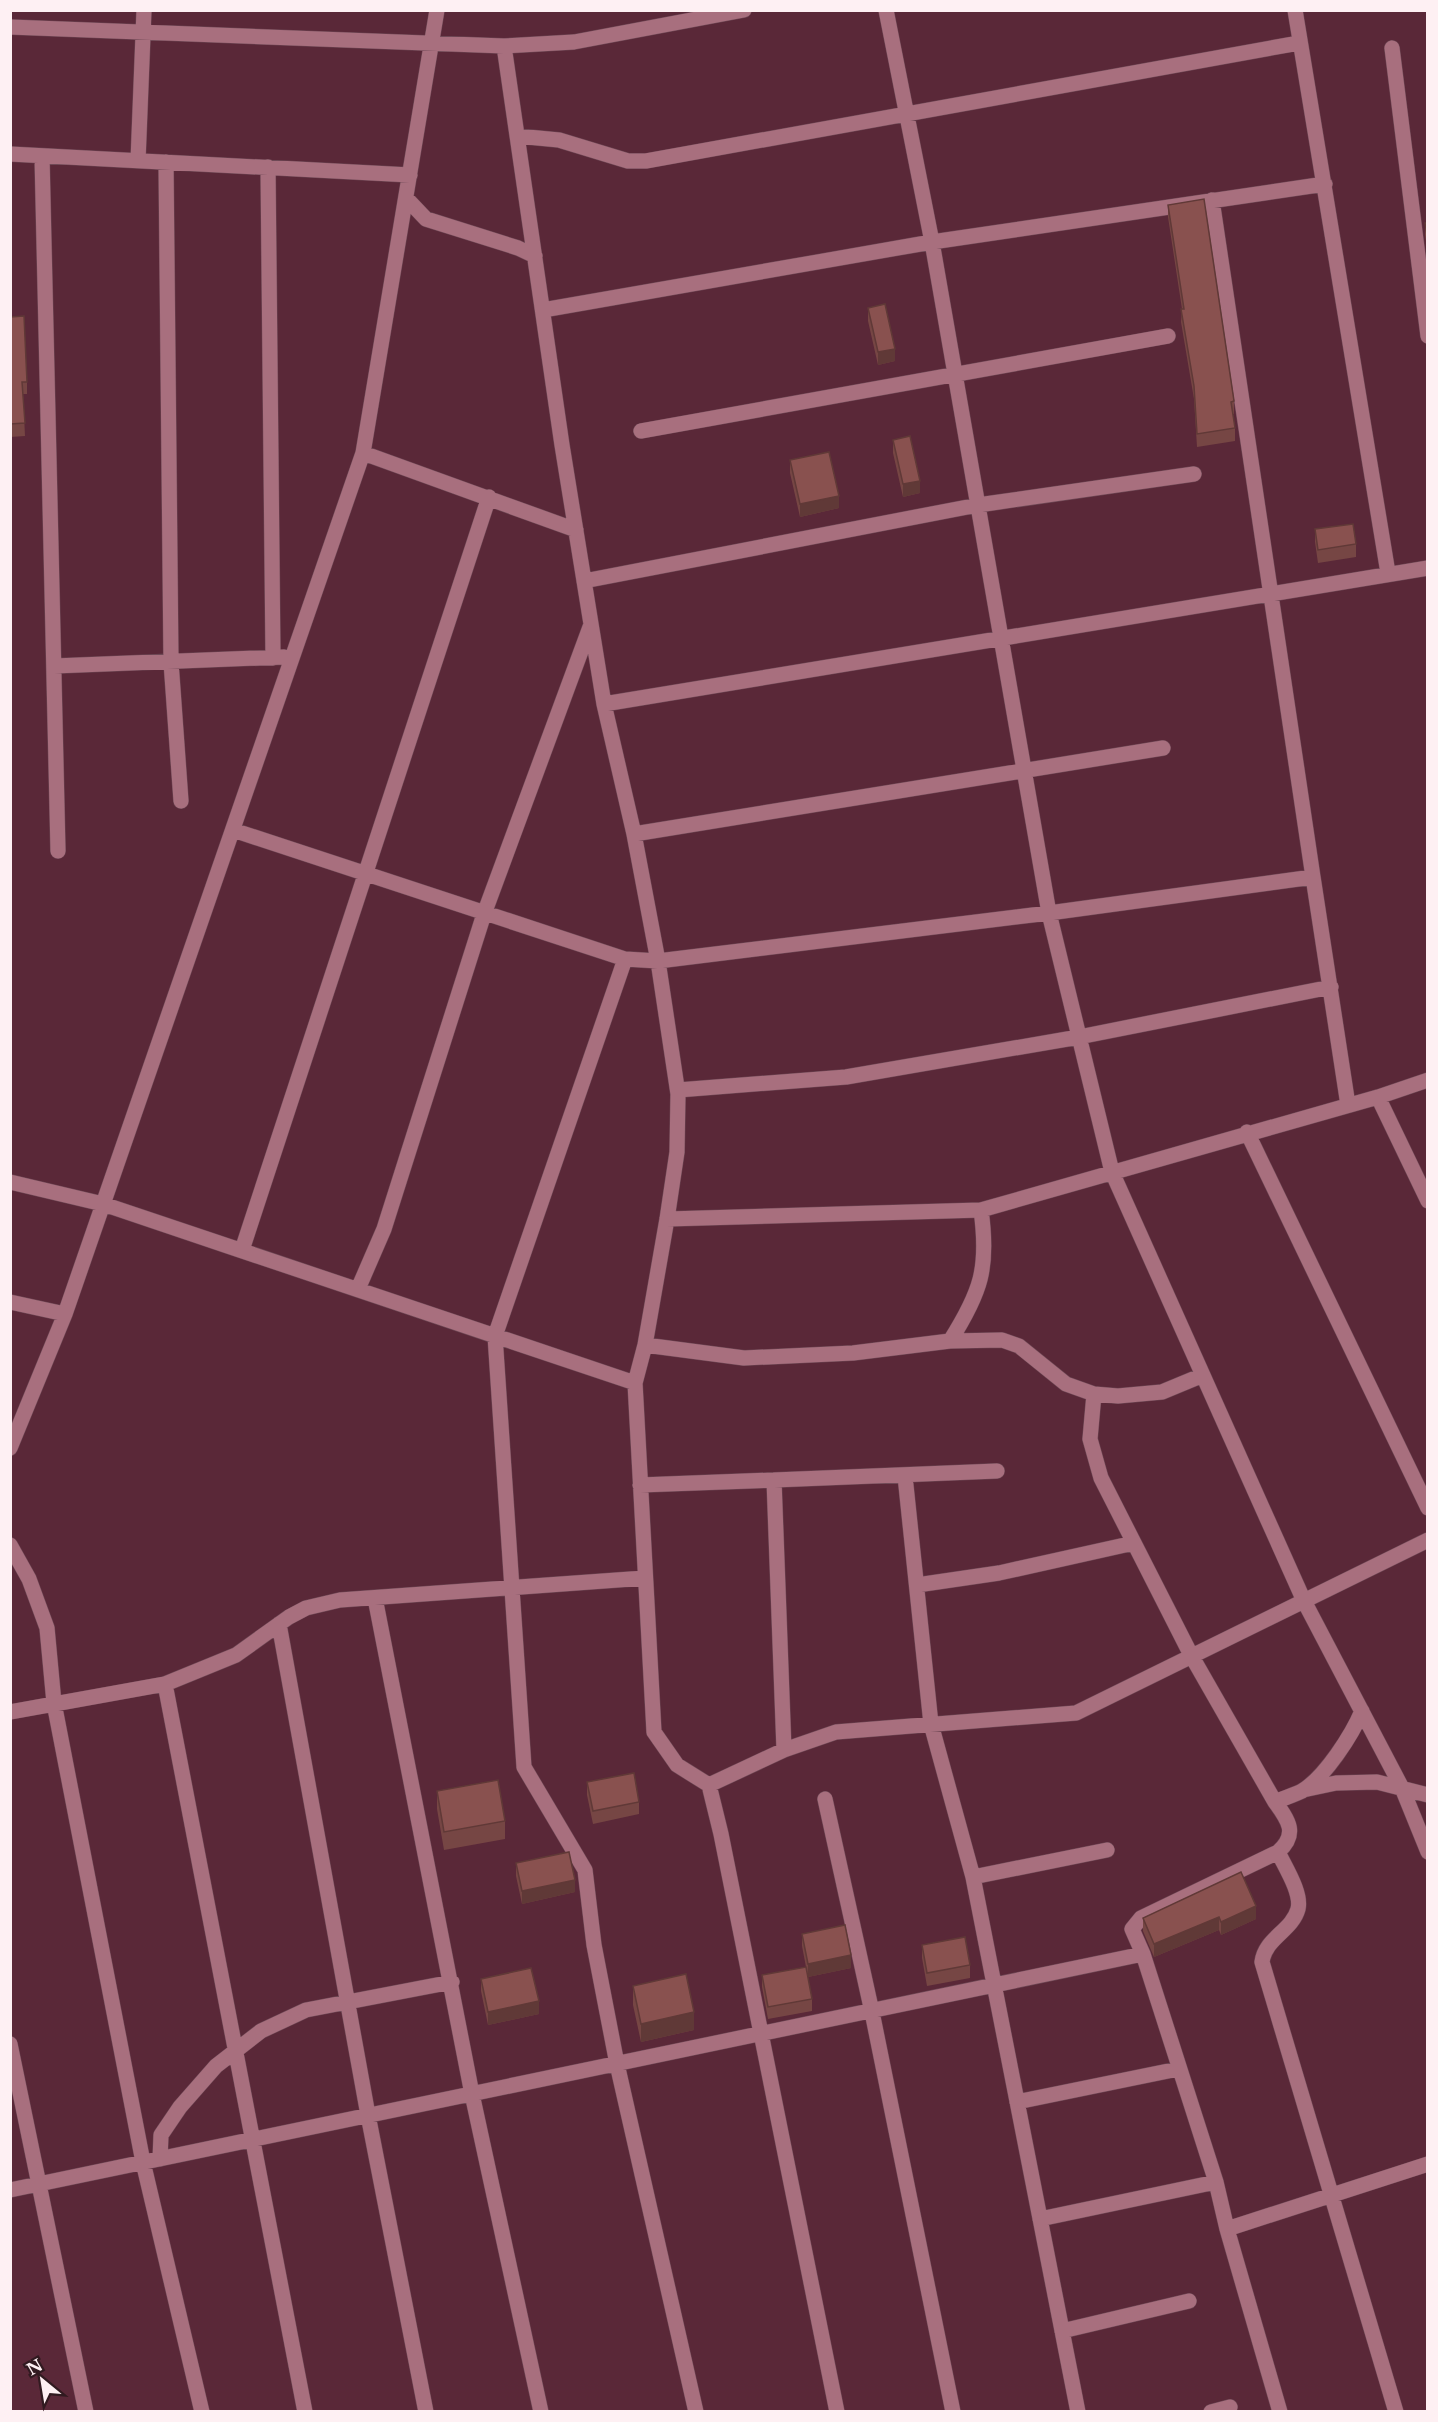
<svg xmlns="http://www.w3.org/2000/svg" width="1438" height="2422" font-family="'Libre Baskerville',serif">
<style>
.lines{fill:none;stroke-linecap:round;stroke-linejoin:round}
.minor-casing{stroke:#6f4956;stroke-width:16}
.minor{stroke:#a86f7e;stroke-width:15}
.wall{fill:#764644}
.shaded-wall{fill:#603937}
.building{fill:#89514f;stroke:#603937;stroke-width:1.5}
</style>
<rect width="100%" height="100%" fill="#5a2838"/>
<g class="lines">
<g class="minor-casing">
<path id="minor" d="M886,10L932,242L1049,913L1112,1172L1304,1601L1402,1788L1428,1852
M1295,10L1388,573
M10,27L504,46L574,42L744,10
M504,46L562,445L604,704L634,834L658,961L678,1094L677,1152L667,1219L645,1345L635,1383L654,1732L677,1765L709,1785L721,1834L837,2412
M1392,48L1428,336
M517,136L559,140L628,161H646L1299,43
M10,154L410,175
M42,156L58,851
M138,161L144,10
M166,162L171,662L181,801
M268,167L273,658
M406,198L426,219L518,248L535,256
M543,310L932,242L1325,184
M641,431L1168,336
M363,453L576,530
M584,581L978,505L1194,474
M54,666L284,657
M604,704L1428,568
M233,830L625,959L658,961L1049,913L1313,877L1212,200
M634,834L1163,748
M1313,877L1348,1105
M625,959L495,1336L524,1767L585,1870L594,1945L617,2064L696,2412
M678,1090L846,1077L1079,1037L1331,987
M1378,1097L1428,1201
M1247,1132L1428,1508
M10,1182L103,1204L635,1383
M667,1219L981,1210L1378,1097L1428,1080
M242,1250L489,497
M358,1289L384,1229L484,914L590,627
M10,1302L65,1314
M950,1341C981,1292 989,1268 981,1210
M645,1345L744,1358L853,1353L950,1341L1002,1340L1019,1346L1066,1384L1094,1394L1118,1396L1162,1392L1203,1375
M1094,1394L1090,1439L1101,1478L1191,1655L1275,1802C1289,1821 1298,1834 1278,1852L1141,1918L1132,1929L1143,1954L1216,2182L1227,2229
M10,1448L65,1314L363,453L437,10
M905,1476L931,1724L973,1877L1078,2412
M774,1480L997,1471
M640,1485L774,1480L784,1750
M10,1545L29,1579L47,1628L54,1703L143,2162L202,2412
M917,1585L999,1573L1134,1543
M375,1598L472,2094L541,2412
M279,1624L368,2115L426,2412
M165,1684L236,1655L289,1617L306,1608L340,1600L645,1578
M10,1712L165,1684L305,2412
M709,1785L784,1750L836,1732L1076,1713L1428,1540
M1303,1790L1336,1783L1377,1782L1428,1795
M825,1799L872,2012L953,2412
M1275,1802C1284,1798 1294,1795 1302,1791C1325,1777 1352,1735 1362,1711
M1278,1852C1285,1867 1302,1893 1298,1909C1292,1931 1265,1938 1262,1962L1396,2412
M973,1877L1107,1850
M10,2044L86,2412
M1017,2102L1178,2069
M160,2159L161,2135L180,2107L216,2066L261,2031L306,2010L452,1982
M10,2190L1143,1954
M1040,2219L1216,2182
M1062,2331L1189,2301
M1211,2412L1230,2407
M1280,2412L1227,2229L1428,2164"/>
</g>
<use href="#minor" class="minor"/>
</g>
<path class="wall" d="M1168,205L1234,401V414H1233L1235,428V441L1197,447L1194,399L1181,322L1182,309L1168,217Z
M1428,222V253L1425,235V223Z
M868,308L895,361L878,365L868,321Z
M10,317L27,382V394H23L25,436L10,437Z
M893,440L920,493L903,497L893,453Z
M790,460L839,508L800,517L790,473Z
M1315,529L1356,544V557L1318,563L1315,542Z
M587,1782L639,1802V1814L593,1824L587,1795Z
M437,1791L505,1821V1839L444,1850L437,1809Z
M516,1863L575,1892L522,1904L516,1876Z
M1241,1872L1256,1919L1221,1935L1219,1930L1154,1957L1143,1931V1918Z
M802,1934L851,1968L808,1977L812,1999V2011L768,2019L762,1987V1975L806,1967L802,1946Z
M922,1945L970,1965V1978L927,1986L922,1958Z
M481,1979L539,2014L488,2025L481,1991Z
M633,1986L694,2030L641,2042L633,2005Z"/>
<path class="shaded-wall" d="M895,349V361L878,365V352Z
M920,481V493L903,497V484Z
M839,496V508L800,517V504Z
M575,1880V1892L522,1904V1891Z
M1256,1906V1919L1221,1935V1922Z
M1219,1917V1930L1154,1957V1944Z
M851,1955V1968L808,1977V1964Z
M539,2001V2014L488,2025V2012Z
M694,2012V2030L641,2042V2024Z"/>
<path class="building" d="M1204,199L1234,401L1231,402L1235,428L1197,434L1194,386L1181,309H1184L1168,205Z
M1428,222V241L1425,223Z
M885,304L895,349L878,352L868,308Z
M24,316L27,382H22L25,423L10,424V317Z
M910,436L920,481L903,484L893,440Z
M829,452L839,496L800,504L790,460Z
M1353,524L1356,544L1318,550L1315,529Z
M634,1773L639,1802L593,1811L587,1782Z
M498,1780L505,1821L444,1832L437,1791Z
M569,1852L575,1880L522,1891L516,1863Z
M1241,1872L1256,1906L1221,1922L1219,1917L1154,1944L1143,1918Z
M845,1925L851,1955L808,1964L802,1934Z
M965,1937L970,1965L927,1973L922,1945Z
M806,1967L812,1999L768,2007L762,1975Z
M531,1968L539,2001L488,2012L481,1979Z
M686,1974L694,2012L641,2024L633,1986Z"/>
<rect width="1438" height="2422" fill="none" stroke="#fef0f3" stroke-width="24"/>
<g transform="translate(42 2380) rotate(330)" stroke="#311a20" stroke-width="4.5" paint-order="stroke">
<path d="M0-4.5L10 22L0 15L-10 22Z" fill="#fef0f3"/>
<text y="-9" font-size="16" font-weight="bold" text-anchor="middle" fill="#fef0f3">N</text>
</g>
</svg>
